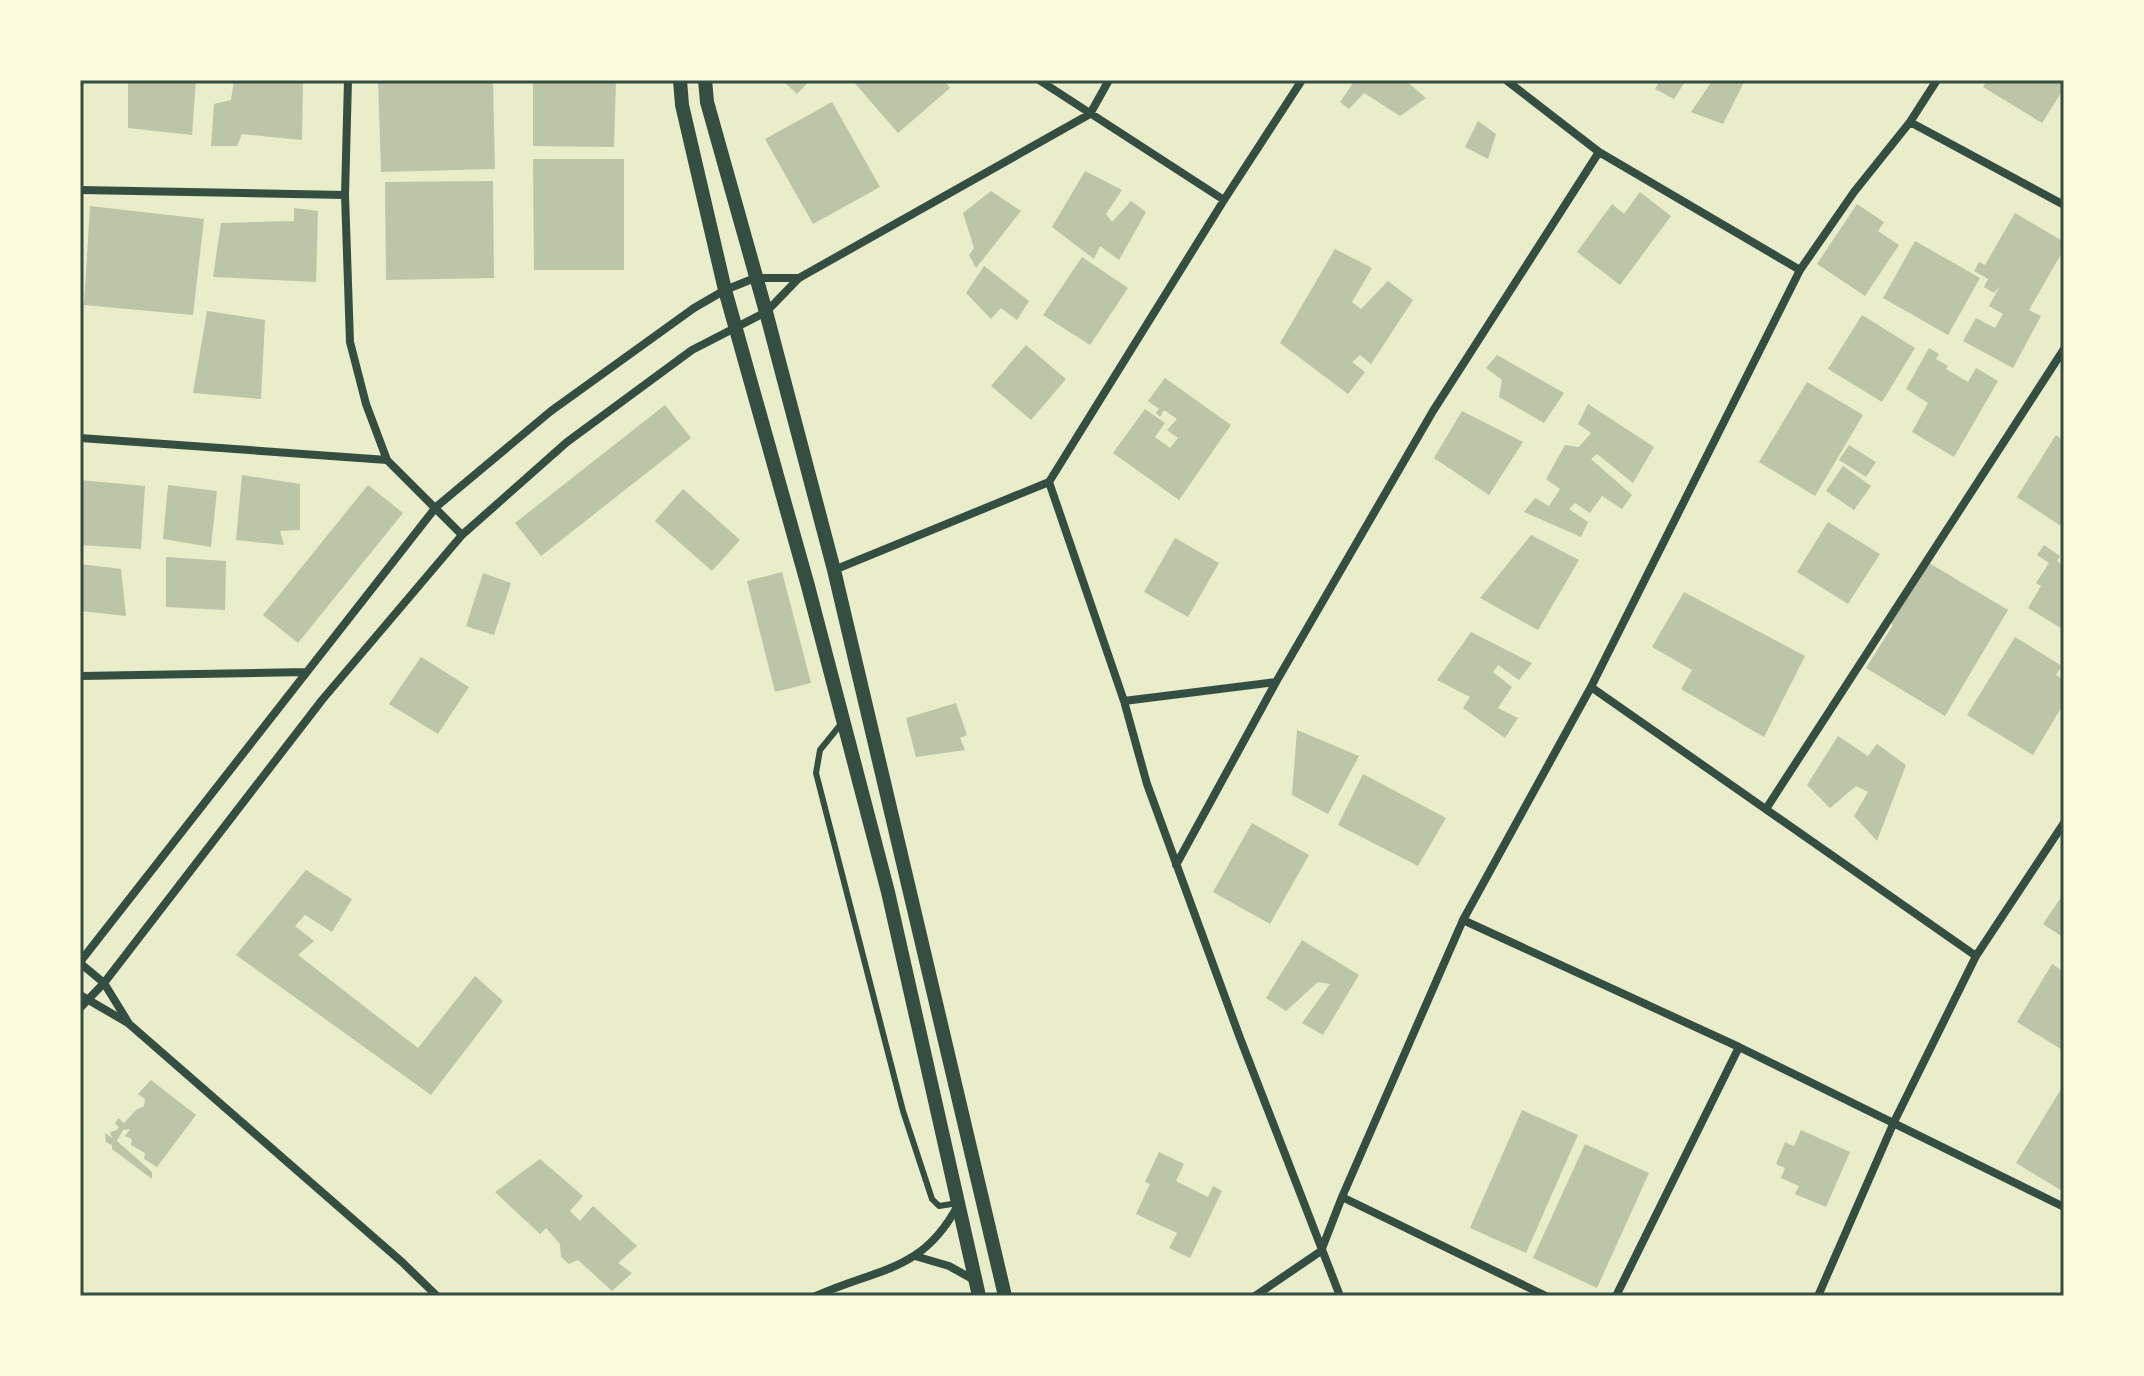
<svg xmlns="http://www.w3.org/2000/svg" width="2144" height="1376" font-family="'Sofia Sans Condensed',sans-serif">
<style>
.building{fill:#bcc5a7}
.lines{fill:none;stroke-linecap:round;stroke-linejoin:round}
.service{stroke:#344e41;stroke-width:6}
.minor{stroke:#344e41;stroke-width:8}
.tertiary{stroke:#344e41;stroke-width:14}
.neatline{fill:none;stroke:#344e41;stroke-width:3}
</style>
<rect width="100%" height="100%" fill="#e9edc9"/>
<path class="building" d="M128,80H196L192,135L128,128Z
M234,80H303L302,140L242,134L237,146H211L214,104L231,100Z
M378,80H493L495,169L381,172Z
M533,80H616L614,147L533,146Z
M782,80H810L797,94Z
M852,80H944L950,88L898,133Z
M1355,80H1405L1426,98L1400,116L1364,93L1349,109L1340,102Z
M1660,80H1686L1674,99L1655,89Z
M1703,80H1745L1723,124L1691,112L1710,84Z
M1988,80H2064V88L2042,123L1983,87Z
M832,102L880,187L813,224L765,139Z
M1478,121L1496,134L1488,159L1465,147Z
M533,159H624V270H534Z
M1085,171L1122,190L1106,214L1112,222L1131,201L1146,212L1119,260L1100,246L1094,259L1052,227Z
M493,181L494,278L386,280L385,182Z
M991,191L1021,211L976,268L969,255L974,248L963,213Z
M1640,192L1671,216L1620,285L1577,252L1612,204L1624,214Z
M1857,204L1884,222L1878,231L1899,245L1865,296L1817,264Z
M90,206L204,219L193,315L84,305Z
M294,208L318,211L316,282L213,277L221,223L294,221Z
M2015,213L2064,242V249L2029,310L2041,316L2013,368L1963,341L1976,318L1995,328L2003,314L1989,306L2000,286L1994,293L1984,287L1988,279L1974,271L1979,262L1985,265Z
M1915,241L1980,278L1948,335L1883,298Z
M1335,249L1372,268L1352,302L1361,309L1388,281L1413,300L1371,364L1360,355L1352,362L1365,372L1348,394L1280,343Z
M1082,257L1128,288L1090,345L1043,315Z
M984,266L1029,301L1017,320L1001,308L991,319L966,293Z
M207,311L265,320L261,399L193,393Z
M1862,315L1915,348L1882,402L1828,369Z
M1026,345L1066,379L1031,420L991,386Z
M1929,348L1939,354L1936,359L1948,366L1946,369L1968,382L1976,368L1998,381L1954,457L1912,432L1928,403L1906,389Z
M1497,355L1564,393L1544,423L1499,397L1502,380L1486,368Z
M1165,378L1231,425L1179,500L1113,453L1145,409L1165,423L1155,437L1170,448L1178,438L1167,430L1177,419L1164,410L1160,417L1156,413L1159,409L1148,401Z
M1807,382L1863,415L1815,496L1759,462Z
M1588,404L1654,447L1633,483L1597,454L1591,459L1632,495L1622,509L1602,496L1590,513L1575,503L1569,509L1588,522L1581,537L1524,512L1535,498L1549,506L1560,489L1546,479L1565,445L1579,447L1591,433L1578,424Z
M665,405L691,438L541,556L515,523Z
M1462,411L1523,442L1489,495L1434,458Z
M2056,435L2064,441V528L2017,497Z
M1849,445L1876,462L1866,477L1839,460Z
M1843,466L1871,486L1854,510L1826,491Z
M242,475L300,484V530L280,531L284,545L236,540Z
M80,480L145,486L141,549L80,545Z
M168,485L217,491L211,547L163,539Z
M368,485L403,513L298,643L263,615Z
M683,489L740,540L712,571L655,521Z
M1828,522L1880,554L1848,604L1797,572Z
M1531,535L1579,560L1538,630L1480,598Z
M1175,538L1219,563L1188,617L1144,592Z
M2044,545L2060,556L2057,561L2064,566V630L2028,608L2041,586L2036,583L2049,563L2037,555Z
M166,557L226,561L225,610L166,607Z
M1929,563L2008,610L1945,716L1866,668L1893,625L1891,623Z
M80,564L121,569L126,616L80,611Z
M782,572L811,683L775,692L747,581Z
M483,573L511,583L494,635L466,626Z
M1684,592L1805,656L1764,737L1681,689L1692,670L1652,647Z
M1471,632L1532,663L1519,680L1498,665L1493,672L1512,687L1498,708L1518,718L1505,738L1463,708L1470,697L1437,680Z
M2015,637L2062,666L2056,675L2064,680V703L2033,755L1967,715Z
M421,657L469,687L438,734L389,704Z
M956,703L967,735L960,738L965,750L916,757L906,718Z
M1297,730L1359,756L1328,814L1292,795Z
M1838,736L1868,756L1877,744L1906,765L1877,841L1854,816L1868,792L1856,786L1830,808L1807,785Z
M1363,774L1446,818L1418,866L1338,825Z
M1252,823L1309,855L1270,924L1213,892Z
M306,870L352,899L332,932L305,915L295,926L314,941L298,955L418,1048L475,976L503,1001L431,1095L236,955Z
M2064,893V938L2043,924Z
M1302,940L1359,975L1323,1035L1302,1023L1330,984L1318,982L1286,1011L1266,998Z
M2052,964L2064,972V1051L2017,1022Z
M151,1080L196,1115L157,1167L144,1159L145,1153L131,1145L132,1139L125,1136L130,1129L123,1130L117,1141L152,1172V1179L112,1149V1145L106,1142L105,1133L112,1138L110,1132L117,1130L119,1127L115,1124L118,1118L124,1123L136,1110L144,1106L145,1099L138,1094Z
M2064,1084V1192L2016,1163Z
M1522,1110L1578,1135L1526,1253L1470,1228Z
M1801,1130L1850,1152L1826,1207L1795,1194L1799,1186L1781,1178L1785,1168L1776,1164L1785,1142L1794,1146Z
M1585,1144L1649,1173L1597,1288L1533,1258Z
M1159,1152L1184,1164L1176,1181L1208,1197L1213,1186L1222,1191L1190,1258L1169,1248L1177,1233L1136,1214L1150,1184L1145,1182Z
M540,1159L583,1196L570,1211L580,1221L593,1206L637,1246L618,1263L632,1273L612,1291L578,1260L569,1264L561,1257L560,1244L546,1228L540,1234L495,1192Z"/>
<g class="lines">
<path class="service" d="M841,724L820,750L816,773L903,1111L932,1199L939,1206L958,1203"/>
<path class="minor" d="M348,80L345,195L350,342L366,404L387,460L462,535
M1039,80L1224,200
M1506,80L1599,152L1800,270
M1910,122L2064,205
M80,190L345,195
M80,438L387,460
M1049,482L1124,701L1147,784L1240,1038L1340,1296
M834,570L1049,482L1224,200L1302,80
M80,676L306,672
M1591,687L1976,956
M1124,701L1276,682
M1766,809L2064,349
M1176,865L1276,682L1433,411L1599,152
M1463,920L1739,1047L2064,1207
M80,962L436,507L551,411L694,308L725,290L755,278H799
M80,963L104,983L128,1022
M80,995L128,1023L402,1262L437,1296
M80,1008L104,983L322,700L462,535L567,442L692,350L766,312L799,278L1090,114L1109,80
M1342,1197L1546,1296
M915,1256L949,1266L976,1281
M816,1296C878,1268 923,1272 958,1205
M1255,1296L1321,1251L1342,1197L1463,920L1591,687L1800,270L1854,192L1910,122L1937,80
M1616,1296L1739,1047
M1818,1296L1894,1122L1976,956L2064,823"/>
<path class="tertiary" d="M680,80L682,105L725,290L808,586L888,892L979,1296
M705,80L707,102L766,312L834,570L1005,1296"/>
</g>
<rect width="2144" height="1376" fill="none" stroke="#fefae0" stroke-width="164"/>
<rect x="82" y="82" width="1980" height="1212" class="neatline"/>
</svg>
